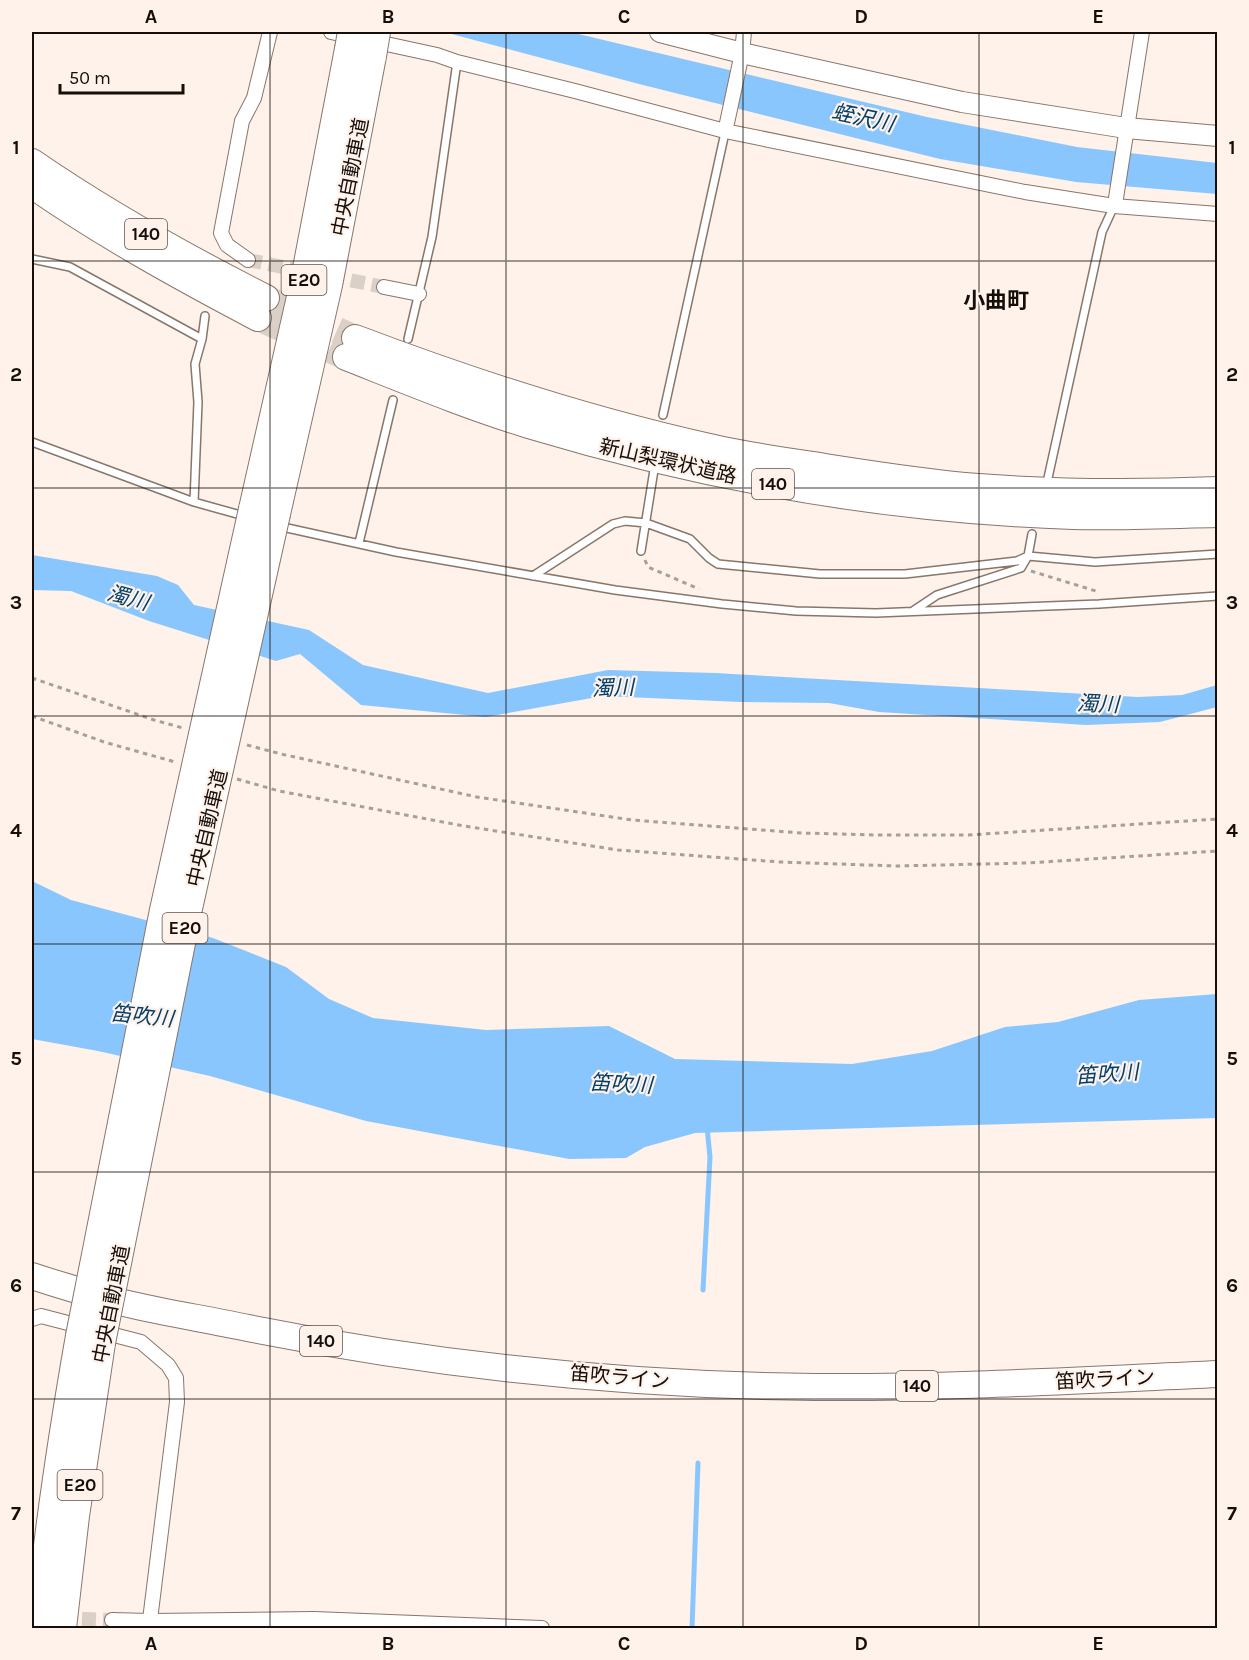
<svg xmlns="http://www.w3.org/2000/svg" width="1249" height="1660" font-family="Karla,'Noto Sans JP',sans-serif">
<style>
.water{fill:#8ac6fe}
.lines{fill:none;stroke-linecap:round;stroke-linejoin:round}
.stream{stroke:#8ac6fe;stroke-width:5}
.street-tunnel{stroke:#dbd0c8;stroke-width:14;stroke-dasharray:14 7;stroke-linecap:butt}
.highway-tunnel{stroke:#dbd0c8;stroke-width:26;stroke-dasharray:26 13;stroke-linecap:butt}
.lane-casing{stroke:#88766a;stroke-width:10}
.street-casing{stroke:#88766a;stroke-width:16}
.secondary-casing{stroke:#88766a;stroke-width:22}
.highway-casing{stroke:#88766a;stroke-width:28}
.path{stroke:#a99f99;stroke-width:3;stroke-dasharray:4.5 4.5;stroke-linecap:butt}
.lane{stroke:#fff;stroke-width:7}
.street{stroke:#fff;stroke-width:14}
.secondary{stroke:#fff;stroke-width:20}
.highway{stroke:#fff;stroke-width:26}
.highway-bridge-casing{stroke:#88766a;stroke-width:28;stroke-linecap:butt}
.highway-bridge{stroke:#fff;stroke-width:26}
.grid{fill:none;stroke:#150e0a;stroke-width:1.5;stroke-opacity:0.55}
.labels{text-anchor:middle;stroke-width:4.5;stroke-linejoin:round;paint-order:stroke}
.shield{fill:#fef2ea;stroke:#5b524d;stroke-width:1.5}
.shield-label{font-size:18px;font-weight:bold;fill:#150e0a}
.street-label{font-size:20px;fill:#150e0a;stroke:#fef2ea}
.water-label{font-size:21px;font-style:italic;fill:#013e6a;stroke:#fef2ea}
.quarter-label{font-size:22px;font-weight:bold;fill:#150e0a;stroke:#fef2ea}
.neatline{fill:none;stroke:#150e0a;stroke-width:2}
.grid-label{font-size:20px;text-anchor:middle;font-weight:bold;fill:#150e0a}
</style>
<rect width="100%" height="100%" fill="#fef2ea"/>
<path class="water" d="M444,32H570L927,117L1077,147L1217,163V194L1076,182L940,159L639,84Z
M32,555L157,576L178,585L194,605L309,630L363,665L488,693L608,670L715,673L1138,697L1182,695L1217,685V707L1160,722L1086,725L879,712L829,703L741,702L603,696L486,717L361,705L300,654L276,661L149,621L71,591L32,590Z
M32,881L71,900L213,938L286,967L329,999L373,1018L486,1030L609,1026L675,1059L852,1064L932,1051L1005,1027L1058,1022L1139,1000L1217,994V1118L695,1133L645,1147L626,1158L569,1159L366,1121L210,1076L98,1051L32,1039Z"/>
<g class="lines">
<path class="stream" d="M703,1290L710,1157L707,1127
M692,1628L698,1463"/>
<path class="street-tunnel" d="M248,260L384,287
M61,1618L112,1620"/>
<path class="highway-tunnel" d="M266,298L355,338
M258,318L346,357"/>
<g class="lane-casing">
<path id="lane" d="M32,259L70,267L202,339
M408,339L432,237L457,62
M663,415L726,128
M32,442L194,502L244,516
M1048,478L1102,232L1114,206
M194,502L198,402L195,364L202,339L205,316
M278,526L396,552L615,590L722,604L796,611L876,613L1099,604L1218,596
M359,543L393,400
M641,551L654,470
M533,576L613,524L625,521L646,523L690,539L709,558L718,564L820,574H905L1017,561L1028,556L1095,562L1218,554
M913,611L937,595L1021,568L1028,556L1032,534"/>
</g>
<g class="street-casing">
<path id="street" d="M331,32L437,55L457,62L575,91L725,131L1025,192L1114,206L1218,214
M727,123L742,53L744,32
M1116,198L1142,32
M248,260L227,245L221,233L242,121L254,98L270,32
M384,287L419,294
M32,1319L41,1316L141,1342L168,1365L176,1378L177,1402L149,1628
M112,1620L150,1621L314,1619L542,1628"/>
</g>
<g class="secondary-casing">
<path id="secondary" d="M660,32L742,53L962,102L1126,128L1218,136"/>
</g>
<g class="highway-casing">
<path id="highway" d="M32,162C106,213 185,257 266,298
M32,185C104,235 180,277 258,318
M355,338C471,382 588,420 709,447C747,456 787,461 825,467C876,475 927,483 978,487C1058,493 1138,493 1218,490
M346,357C407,381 467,406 529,425C705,478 888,510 1073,516C1121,517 1169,515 1218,514
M252,509L304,279L348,49
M277,514L329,285L373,56
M32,1276C62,1286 93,1295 124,1303C165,1313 206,1319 248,1328C433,1365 626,1385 815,1387C949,1388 1083,1380 1218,1374
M38,1628C47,1530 62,1433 79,1336
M63,1628L76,1516L102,1343"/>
</g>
<path class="path" d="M645,560L648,567L699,589
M1031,571L1099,592
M32,678L154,720L183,728
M32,716L104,742L175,762
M247,745L281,754L477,797L632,820L801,833L878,835H968L1218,819
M237,779L279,791L464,826L618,850L780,862L897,866L1027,863L1218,851"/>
<use href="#lane" class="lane"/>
<use href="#street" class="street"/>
<use href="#secondary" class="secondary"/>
<use href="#highway" class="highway"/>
<g class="highway-bridge-casing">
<path id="highway-bridge" d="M348,49L351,32
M373,56L377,32
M79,1336L163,910L252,509
M102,1343L188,913L277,514"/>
</g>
<use href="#highway-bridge" class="highway-bridge"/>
</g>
<path class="grid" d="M270,32V1628M506,32V1628M743,32V1628M979,32V1628M32,261H1218M32,488H1218M32,716H1218M32,944H1218M32,1172H1218M32,1399H1218"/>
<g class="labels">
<g class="shield">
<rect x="125" y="219" width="42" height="30" rx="4.5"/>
<rect x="281.5" y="265" width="45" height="30" rx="4.5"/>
<rect x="752" y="469" width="42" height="30" rx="4.5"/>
<rect x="162.5" y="913" width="45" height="30" rx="4.5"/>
<rect x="300" y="1326" width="42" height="30" rx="4.5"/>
<rect x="896" y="1371" width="42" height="30" rx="4.5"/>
<rect x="57.5" y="1470" width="45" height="30" rx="4.5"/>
</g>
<g class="shield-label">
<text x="146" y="240">140</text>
<text x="304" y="286">E20</text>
<text x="773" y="490">140</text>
<text x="185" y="934">E20</text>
<text x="321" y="1347">140</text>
<text x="917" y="1392">140</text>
<text x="80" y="1491">E20</text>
</g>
<g class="street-label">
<text transform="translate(350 177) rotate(-79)" y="7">中央自動車道</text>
<text transform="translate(668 461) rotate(13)" y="7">新山梨環状道路</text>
<text transform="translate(207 828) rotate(-77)" y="7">中央自動車道</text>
<text transform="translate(111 1304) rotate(-79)" y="7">中央自動車道</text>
<text transform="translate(620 1377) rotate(5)" y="7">笛吹ライン</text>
<text transform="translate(1105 1379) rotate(-3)" y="7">笛吹ライン</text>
</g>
<g class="water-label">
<text transform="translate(863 118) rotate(12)" y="7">蛭沢川</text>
<text transform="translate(128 598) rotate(15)" y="7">濁川</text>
<text transform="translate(613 688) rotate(-2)" y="7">濁川</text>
<text transform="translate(1098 704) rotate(2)" y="7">濁川</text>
<text transform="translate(142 1016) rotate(6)" y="7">笛吹川</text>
<text transform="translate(1107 1074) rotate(-4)" y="7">笛吹川</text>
<text transform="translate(621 1084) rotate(3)" y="7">笛吹川</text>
</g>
<g class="quarter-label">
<text x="996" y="308">小曲町</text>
</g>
</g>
<rect width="1249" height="1660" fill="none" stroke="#fef2ea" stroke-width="66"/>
<path d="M60 84v9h123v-9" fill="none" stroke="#150e0a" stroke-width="3"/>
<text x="69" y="84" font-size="18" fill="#150e0a" stroke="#fef2ea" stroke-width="4.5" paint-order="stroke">50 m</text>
<rect x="33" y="33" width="1183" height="1594" class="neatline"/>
<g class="grid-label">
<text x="151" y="23">A</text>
<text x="388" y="23">B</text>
<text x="624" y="23">C</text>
<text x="861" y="23">D</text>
<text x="1098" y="23">E</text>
<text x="16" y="154">1</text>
<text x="1232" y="154">1</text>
<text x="16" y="381">2</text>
<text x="1232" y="381">2</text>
<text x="16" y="609">3</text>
<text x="1232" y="609">3</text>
<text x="16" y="837">4</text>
<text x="1232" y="837">4</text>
<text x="16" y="1065">5</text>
<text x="1232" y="1065">5</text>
<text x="16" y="1292">6</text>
<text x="1232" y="1292">6</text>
<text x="16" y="1520">7</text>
<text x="1232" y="1520">7</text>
<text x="151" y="1650">A</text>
<text x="388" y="1650">B</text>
<text x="624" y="1650">C</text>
<text x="861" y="1650">D</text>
<text x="1098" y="1650">E</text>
</g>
</svg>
